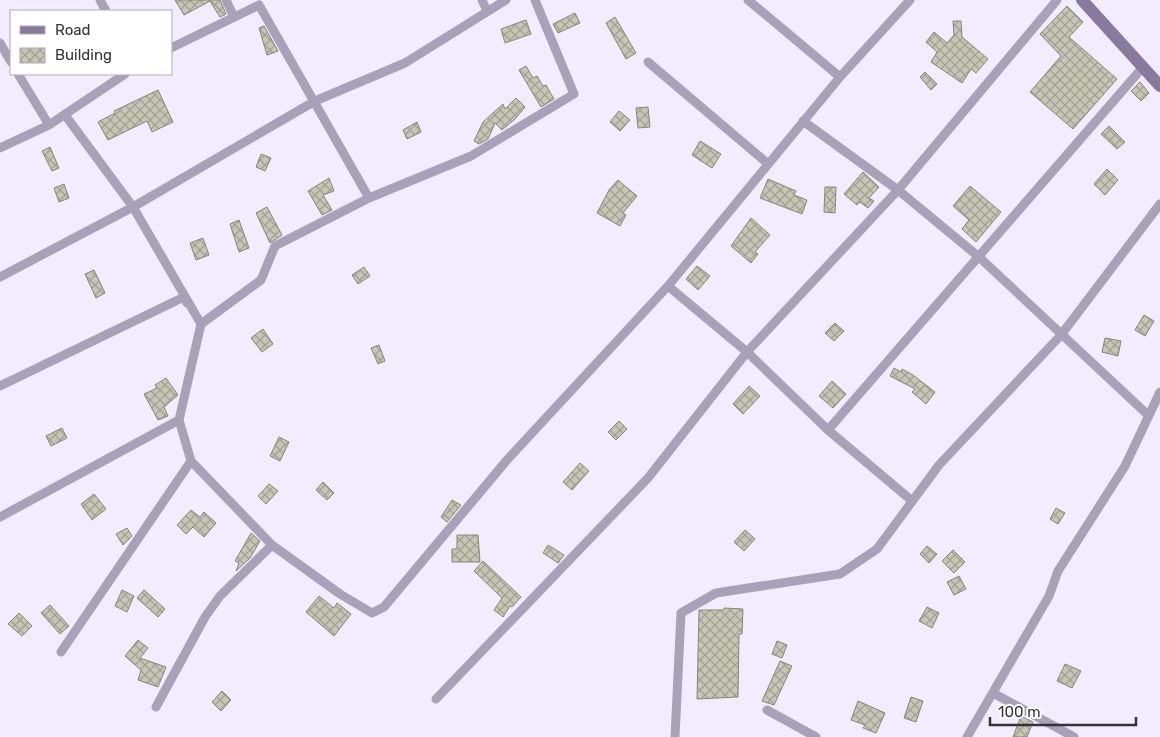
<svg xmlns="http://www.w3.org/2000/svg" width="1160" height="737" font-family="Rubik,sans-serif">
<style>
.building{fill:url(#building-cross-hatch);stroke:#878776}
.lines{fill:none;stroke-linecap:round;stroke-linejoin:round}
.street{stroke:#a9a0b9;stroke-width:9}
.secondary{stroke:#88799d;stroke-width:12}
</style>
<defs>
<pattern id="building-cross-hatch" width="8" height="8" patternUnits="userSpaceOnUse" patternTransform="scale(1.25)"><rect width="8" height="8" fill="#c7c6b4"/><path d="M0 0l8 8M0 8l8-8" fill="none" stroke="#a2a193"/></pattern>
</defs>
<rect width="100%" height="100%" fill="#f2ecfe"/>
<path class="building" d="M175,0H220L226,14L220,17L210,1L184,15Z
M1067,6L1083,22L1069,37L1117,79L1073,129L1030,92L1061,56L1040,34Z
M575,13L580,23L558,33L553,24Z
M615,17L636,53L626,59L606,23Z
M526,20L531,34L505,43L501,29Z
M953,21H961L962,37L988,59L976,73L971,69L962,83L931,62L937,52L926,42L934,32L947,43L954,35Z
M264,26L278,51L267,55L259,28Z
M526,66L533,78L537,76L543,86L546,85L554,99L541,107L519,70Z
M925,72L937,84L931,90L920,77Z
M1140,82L1149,93L1141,101L1131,91Z
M158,90L173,122L152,132L147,121L108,140L98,122L115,113L114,111Z
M516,98L525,107L515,119L502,130L495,123L488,139L479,144L474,141L483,122L503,104L505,109Z
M648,107L650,127L638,128L636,108Z
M619,111L630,120L620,131L610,122Z
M417,122L421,132L407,139L403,130Z
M1109,126L1125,142L1117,149L1101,134Z
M700,141L721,154L712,168L692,155Z
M50,147L59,168L52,171L42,151Z
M261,154L271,158L265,171L256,167Z
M1107,169L1118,180L1105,195L1094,184Z
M863,172L879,187L869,198L874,201L868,208L860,202L857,205L844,194Z
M329,178L334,191L323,195L332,210L322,215L308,191Z
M768,179L796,191L794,195L807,200L802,214L760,198Z
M618,180L637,196L623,213L626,215L620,226L597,213L609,190Z
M64,184L69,198L59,202L54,188Z
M970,186L1001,212L976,242L962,229L969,220L953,206Z
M825,187H836L835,213L824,212Z
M267,207L282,235L270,243L256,213Z
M751,218L770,235L755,252L758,254L751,263L731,246Z
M239,220L249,248L239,252L230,224Z
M203,238L209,255L196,260L190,243Z
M697,266L710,276L698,290L686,279Z
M364,267L370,276L358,284L352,275Z
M94,270L105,293L96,298L85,274Z
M1144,315L1154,321L1145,336L1135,330Z
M835,323L844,331L834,341L825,333Z
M263,329L273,344L262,352L251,338Z
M1105,338L1121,341L1118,356L1102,352Z
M379,345L385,361L378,364L371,348Z
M894,368L901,372L902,369L913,375L935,392L926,404L912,392L915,389L890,376Z
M166,378L178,395L164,407L168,416L158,420L144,394L157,388L155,385Z
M832,381L846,394L833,408L819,396Z
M749,386L760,396L743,414L733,404Z
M619,421L627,429L616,440L608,432Z
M62,428L67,438L51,446L46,436Z
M279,437L289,442L280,461L270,456Z
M580,463L589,471L572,490L563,482Z
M323,482L334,493L327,500L316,490Z
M269,484L278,491L266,504L258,496Z
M94,494L106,509L92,520L81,504Z
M452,500L461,505L447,522L441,517Z
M1056,508L1065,513L1058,524L1050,519Z
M191,510L200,517L204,512L216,523L204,537L193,527L186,534L177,525Z
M127,528L132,536L123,545L116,534Z
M745,530L755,539L744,551L734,542Z
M251,533L260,541L250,558L236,571L239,563L235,561Z
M457,535H478L480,562H452V549H457Z
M548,545L564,555L558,563L543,553Z
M927,546L937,554L929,563L920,554Z
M953,550L965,562L954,573L942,561Z
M483,561L521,597L512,607L510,606L503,617L494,610L502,598L474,571Z
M959,576L966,589L954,595L947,582Z
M122,590L134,596L127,612L115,606Z
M144,590L165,609L158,617L137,598Z
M319,596L334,608L337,603L351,614L334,636L306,612Z
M50,605L69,626L60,634L41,613Z
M927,607L939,613L932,628L919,621Z
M724,608L743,609L742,634H739L738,697L697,699L699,610H724Z
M19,613L32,626L22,636L8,624Z
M138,640L148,648L140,658L166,667L158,687L138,680L141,670L125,656Z
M777,641L787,645L782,658L772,654Z
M780,661L792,666L774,705L762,701Z
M1065,664L1081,671L1072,688L1057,681Z
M222,691L231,700L221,711L212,702Z
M911,697L923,701L916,722L904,718Z
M858,701L885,713L876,733L863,728L865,725L851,720Z
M1021,716L1033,722L1027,737H1013Z"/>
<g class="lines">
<path class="street" d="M100,0L106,11
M226,0L234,17
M482,0L487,11
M535,0L574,94L471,156L369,198L275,246L261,280L201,324L179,420L191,461L272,545L340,594L372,613L384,607L507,460L668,286L840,77L910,0
M748,0L840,77
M0,43L11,62
M171,48L259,5L369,198
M648,62L767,163
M18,74L49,125
M65,115L133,207L201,324
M803,121L898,190L979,257L1148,415
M0,148L49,125L125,74
M0,277L133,207L315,101L405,63L506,0
M668,286L747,352L828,430L911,500
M0,386L184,297L187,303
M828,430L1143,67
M0,517L179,420
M61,652L191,461
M993,693L1074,737
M436,699L648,478L747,352L898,190L1057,0
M156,707L205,617L220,596L272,545
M767,710L816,737
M675,737L681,613L716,593L840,574L877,549L939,465L1061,335L1160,204
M967,737L1049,596L1058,571L1125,466L1160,392"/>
<path class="secondary" d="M1082,0L1160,86"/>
</g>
<rect x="10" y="10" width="162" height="65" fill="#ffffff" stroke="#aeadb0"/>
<rect x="20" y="26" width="25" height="8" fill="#88799d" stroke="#aeadb0"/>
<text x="55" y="35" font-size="15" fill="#353339">Road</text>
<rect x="20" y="48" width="25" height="15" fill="url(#building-cross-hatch)" stroke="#aeadb0"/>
<text x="55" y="60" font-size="15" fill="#353339">Building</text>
<path d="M990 717v8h146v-8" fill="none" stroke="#353339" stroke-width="2.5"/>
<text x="998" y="717" font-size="15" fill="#353339" stroke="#ffffff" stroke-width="4" paint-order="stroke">100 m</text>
</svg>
